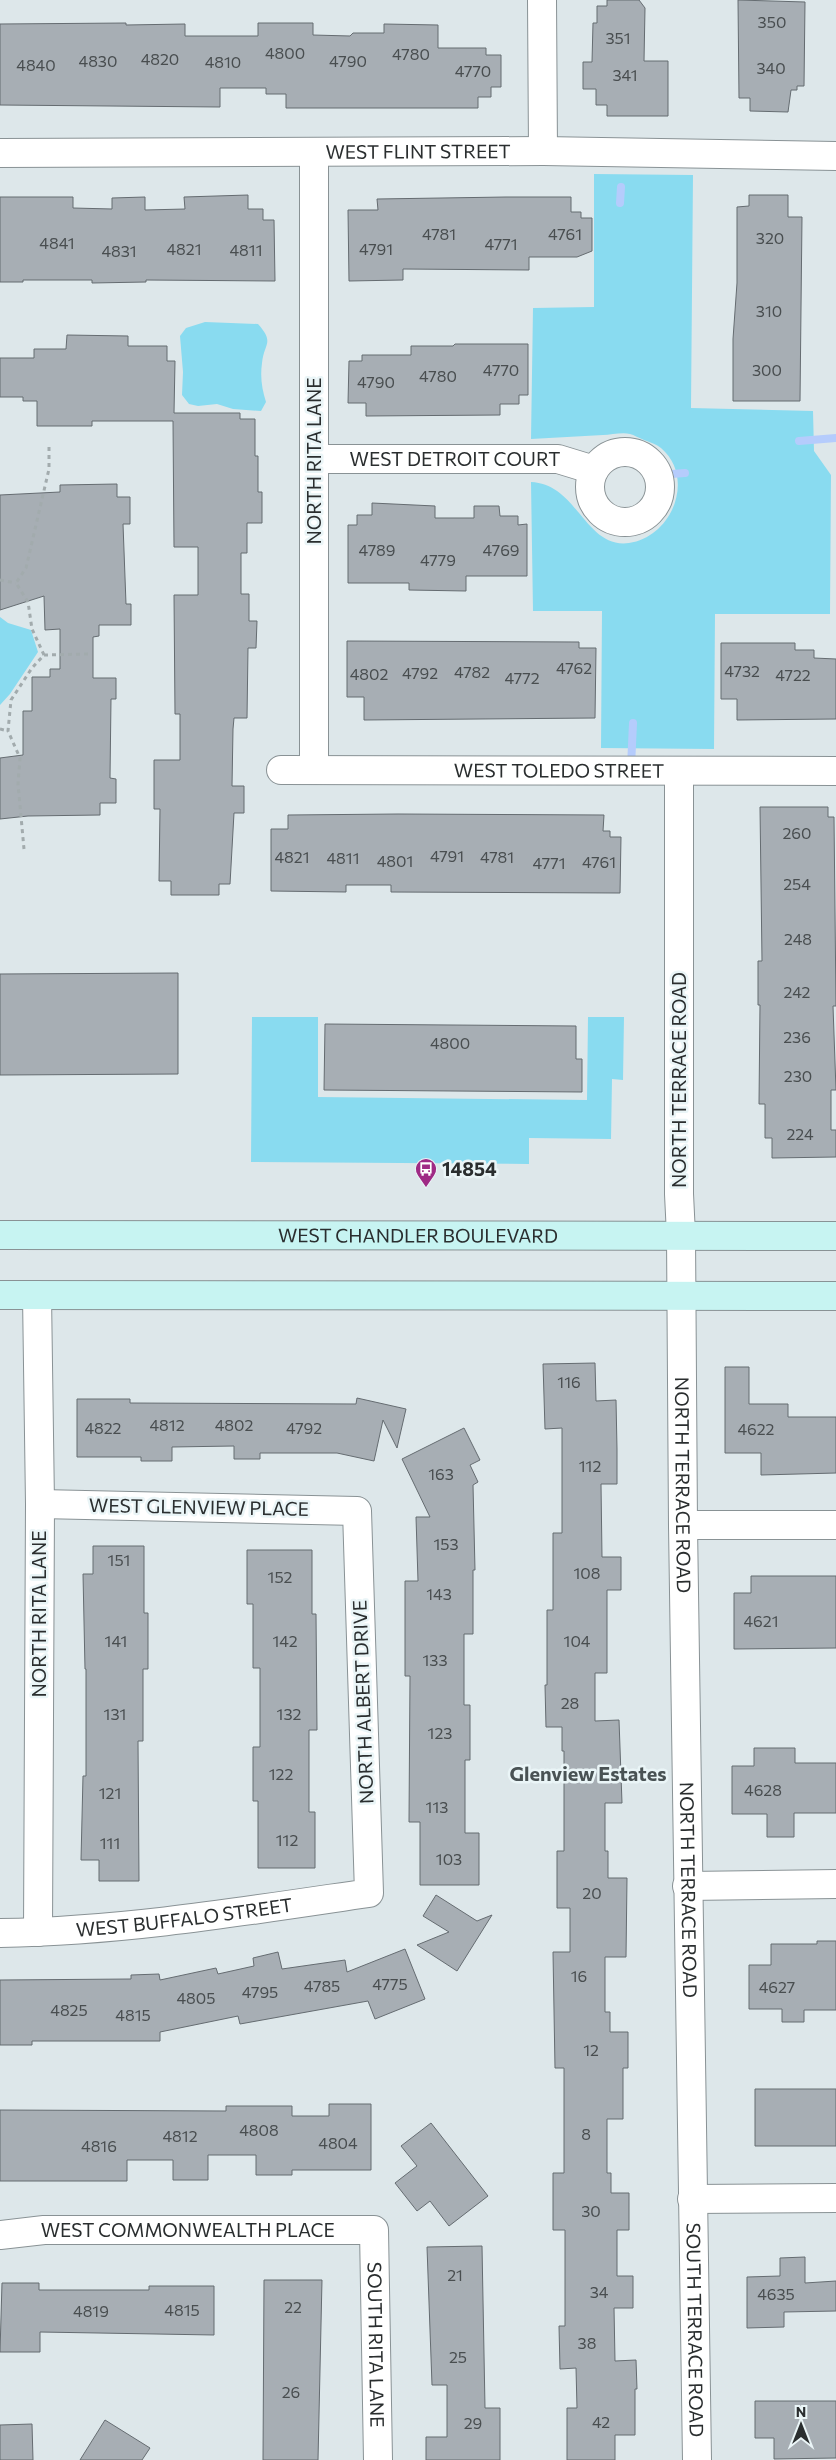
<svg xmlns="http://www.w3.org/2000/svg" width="836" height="2460" font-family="Commissioner,sans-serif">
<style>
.green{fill:#89dbf0}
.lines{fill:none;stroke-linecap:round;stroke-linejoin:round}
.stream{stroke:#b5ccfc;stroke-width:8}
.building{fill:#a7aeb4;stroke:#656c71}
.minor-casing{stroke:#899295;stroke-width:30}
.secondary-casing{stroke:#899295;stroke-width:30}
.path{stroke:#a2abad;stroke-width:3;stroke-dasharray:4 4;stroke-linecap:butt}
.minor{stroke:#fff;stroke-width:28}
.secondary{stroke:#c7f4f2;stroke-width:28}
.labels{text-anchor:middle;stroke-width:5;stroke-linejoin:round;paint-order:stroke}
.number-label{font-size:16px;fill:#494e50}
.street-label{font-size:19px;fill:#2a2e2f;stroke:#eaf5f7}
.poi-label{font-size:19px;font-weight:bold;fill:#2a2e2f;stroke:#eaf5f7;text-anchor:start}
.neighbourhood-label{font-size:20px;font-weight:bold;fill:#495254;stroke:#eaf5f7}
</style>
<rect width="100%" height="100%" fill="#dde7ea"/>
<path class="green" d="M594,174L693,175L691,408L813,411L814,451L831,475L830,614H715L714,749L601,748L602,611H533L531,482C578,484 585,549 629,543C672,537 696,478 661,448C656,444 649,442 644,440C639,438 634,435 630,434C622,432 611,435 603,435C579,436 555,438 531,439L533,308L594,307Z
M205,322L258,324C275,343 264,343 262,363C260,378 262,389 266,402L261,411L233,409L217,404L198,406L189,404L182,395L183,372L180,336L186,328Z
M0,617L8,623L31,630L38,652L10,694L0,705Z
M252,1017H318V1097L587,1100L588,1017H624L623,1080L612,1079L611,1139L529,1138V1164L251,1162Z"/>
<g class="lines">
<path class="stream" d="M620,203L621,187
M799,441L836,438
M658,475L685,473
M631,767L633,723"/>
</g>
<path class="building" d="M607,0H639L645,8L644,61H668V116H607V105H596V89H583V62H592L593,23H597V6H607Z
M738,0L805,2L804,86H797V90H791L788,112L750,111V98H739Z
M126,23V25L185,24V36H258V23H313V35L350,36L353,33H384V24L438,25V48H486V55H501V87H491V97H478V108H286V94H266V88H220V107L0,105V24Z
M248,195V209H263V220H274L275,281L146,280V282L92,283V280H23V282H0V197H73V208L112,209V198L145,197V210L185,209L184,197Z
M749,195H788V217H802L800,401H733V339L737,283V207L749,206Z
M506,197H571V212H581V218H592V251L577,257H529V270L403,269V280L349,281L348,210H378L377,199Z
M67,335L128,336V346H167V361H175L174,413H240V419H255V456H258V492H262V523H247V553H241V594H249V621H257L256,648H248L247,718H234L233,729L232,786H244V813H234L230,884H219V895H171V881H159L160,809H154V760H180V714H175L174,595H198V547H174L173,421H92V426H37V401H23V397H0V358H34V349H66Z
M455,344H528V395H519V404H500V415L366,416V403H348L349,361H362V355H411V346H453Z
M117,484V497H130V524H123L126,604H131V625H99V636L93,637V678H116V699H111L110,778L116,779V803H100V815L28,816L0,819V758L23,755V711H32V677H50V669H60V629L45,630L44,596L0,610V495L60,492V485Z
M372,503L435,506V518H474V506H499L500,516H518V525L527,524V576H466V591L409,590V583H348V525H357V515H372Z
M347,641L579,642V648H596L595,718L364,720V697H347Z
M721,643H795V650H814V658L836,659V719L737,720V699H721Z
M760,807H828V817H834L836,1006H833L836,1090H831V1130H836V1157L772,1158V1138H765V1104H759L760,1005H758V961H762Z
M398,814L604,815L603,831H610V837H621L620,893L391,892V885H346V892L271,891V829H288V815Z
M178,973V1074L0,1075V974Z
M325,1024L576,1026V1059H582V1092L324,1090Z
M595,1363L596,1401L616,1400L617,1449V1484H601L602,1557H621V1590H607V1673H595V1721L619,1720L622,1803H605V1851H608V1878H627L626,1957H605V2012H610V2032H628V2068H623V2119H607V2173H611V2193H629V2230H617V2276H633V2308H614L615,2361L636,2360L637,2389H635V2435H615V2460H567V2408H577L576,2368L560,2369L559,2326H565V2230H553V2173H564V2068H555L553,1952H570V1908H557V1851H564V1751H562V1727H546L545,1685H547V1610H553V1533H562V1428L545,1429L543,1364Z
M725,1367H749V1404H788V1417H836V1473L761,1475V1453H725Z
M357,1398L406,1409L397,1448L383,1420L374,1461L337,1453H260V1459H234V1446L172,1447V1461H141V1457H77V1399H130V1403L356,1404Z
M464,1428L480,1460L470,1465L478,1482L473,1485L475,1570H473V1634H464V1705H470V1760H465V1833H479V1885H420V1822H409L410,1676H405V1581H418L416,1517H430L402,1459Z
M93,1546H144V1613H148V1669H143V1741H138L139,1881H99V1860H81L83,1776H86V1669H85L83,1574H93Z
M247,1550H312V1614H316L317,1730H309V1812H315V1868H258V1801H253V1747H260V1668H253V1604H247Z
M751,1576H836V1648L734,1649V1593H751Z
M754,1748H795V1763H836V1813H794V1837H767V1814H732V1766H754Z
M436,1895L477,1921L492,1915L457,1971L417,1945L449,1932L423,1916Z
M817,1941H836V2010H804V2022H782V2009H749V1965H771V1944H817Z
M405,1949L425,1999L375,2019L368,2001L240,2024L238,2016L160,2032V2041H32V2045H0V1980L131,1979V1975L159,1974L160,1980L216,1968L218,1974L254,1966L253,1958L278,1952L282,1969L345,1960L347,1972Z
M755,2089H836V2146H755Z
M329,2104H371V2170H292V2175H256V2155H208V2180H173V2160H127V2181H0V2110L226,2111V2106H292V2116H329Z
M431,2123L488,2196L449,2226L430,2201L417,2211L395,2183L417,2166L401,2146Z
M482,2246L485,2408H500V2460H426V2437H447V2385H432L427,2247Z
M805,2257V2283L836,2281V2311L784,2312V2327L747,2328V2277L780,2276V2258Z
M264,2280H322L318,2460H263Z
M2,2283H39V2290H149V2286H214V2335L40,2332V2352H0Z
M755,2401H836V2458L774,2459V2438H755Z
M105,2420L150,2448L142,2460H80Z
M32,2424L33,2460H0V2425Z"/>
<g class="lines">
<g class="minor-casing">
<g id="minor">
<path d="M542,0L543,151"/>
<path id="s1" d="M0,153L543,151L836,156"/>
<circle cx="625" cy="487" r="35"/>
<path id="s2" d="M314,459H558L594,470"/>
<path id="s3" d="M281,770L836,771"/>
<path d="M314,770V152"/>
<path id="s4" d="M679,771V1194L681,1235L683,1525L697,2460"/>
<path d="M37,1295L40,1504L38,1932"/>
<path d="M683,1525H836"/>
<path d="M687,1886L836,1884"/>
<path id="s5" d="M0,1933C124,1931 246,1911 369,1893L357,1511L40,1504"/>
<path d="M692,2199L836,2198"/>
<path id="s6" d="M0,2235L44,2230H374L378,2460"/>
</g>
</g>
<g class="secondary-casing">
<g id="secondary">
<path id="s7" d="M0,1235L836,1236"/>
<path d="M0,1295L836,1296"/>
</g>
</g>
<path class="path" d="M0,580L16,583
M44,655L32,629L28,602L16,583L26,568L49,469V445
M0,729L8,731
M24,849L18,784L20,758L8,731L11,700L32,668L44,655L88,654"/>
<use href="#minor" class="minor"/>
<use href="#secondary" class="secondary"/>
</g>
<defs>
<g id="bus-pin" transform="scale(1.125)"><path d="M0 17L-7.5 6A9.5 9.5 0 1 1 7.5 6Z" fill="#9f2a85" stroke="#eaf5f7"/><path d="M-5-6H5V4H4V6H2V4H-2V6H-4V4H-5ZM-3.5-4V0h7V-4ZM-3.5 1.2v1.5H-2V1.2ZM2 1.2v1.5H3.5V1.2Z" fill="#fff"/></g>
</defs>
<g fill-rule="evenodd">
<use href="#bus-pin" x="426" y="1169"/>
</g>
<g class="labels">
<g class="number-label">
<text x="772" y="28">350</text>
<text x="618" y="44">351</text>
<text x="285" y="59">4800</text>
<text x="411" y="60">4780</text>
<text x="160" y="65">4820</text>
<text x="98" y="67">4830</text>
<text x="348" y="67">4790</text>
<text x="223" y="68">4810</text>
<text x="36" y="71">4840</text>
<text x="771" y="74">340</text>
<text x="473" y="77">4770</text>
<text x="625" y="81">341</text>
<text x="439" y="240">4781</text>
<text x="565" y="240">4761</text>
<text x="770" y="244">320</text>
<text x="57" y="249">4841</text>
<text x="501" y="250">4771</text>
<text x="184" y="255">4821</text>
<text x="376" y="255">4791</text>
<text x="246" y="256">4811</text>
<text x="119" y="257">4831</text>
<text x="769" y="317">310</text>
<text x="501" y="376">4770</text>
<text x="767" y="376">300</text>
<text x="438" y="382">4780</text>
<text x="376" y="388">4790</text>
<text x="377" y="556">4789</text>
<text x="501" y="556">4769</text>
<text x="438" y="566">4779</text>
<text x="574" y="674">4762</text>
<text x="742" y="677">4732</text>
<text x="472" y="678">4782</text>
<text x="420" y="679">4792</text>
<text x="369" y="680">4802</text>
<text x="793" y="681">4722</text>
<text x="522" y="684">4772</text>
<text x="797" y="839">260</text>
<text x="447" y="862">4791</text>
<text x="292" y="863">4821</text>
<text x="497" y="863">4781</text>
<text x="343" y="864">4811</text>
<text x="395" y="867">4801</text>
<text x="599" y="868">4761</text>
<text x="549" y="869">4771</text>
<text x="797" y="890">254</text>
<text x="798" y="945">248</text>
<text x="797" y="998">242</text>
<text x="797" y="1043">236</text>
<text x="450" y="1049">4800</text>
<text x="798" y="1082">230</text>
<text x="800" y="1140">224</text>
<text x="569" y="1388">116</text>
<text x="167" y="1431">4812</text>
<text x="234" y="1431">4802</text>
<text x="103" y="1434">4822</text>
<text x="304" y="1434">4792</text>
<text x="756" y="1435">4622</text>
<text x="590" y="1472">112</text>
<text x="441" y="1480">163</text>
<text x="446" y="1550">153</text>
<text x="119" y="1566">151</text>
<text x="587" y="1579">108</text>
<text x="280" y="1583">152</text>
<text x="439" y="1600">143</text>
<text x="761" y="1627">4621</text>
<text x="116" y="1647">141</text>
<text x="285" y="1647">142</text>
<text x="577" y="1647">104</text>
<text x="435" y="1666">133</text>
<text x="570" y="1709">28</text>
<text x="115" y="1720">131</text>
<text x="289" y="1720">132</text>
<text x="440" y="1739">123</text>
<text x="281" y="1780">122</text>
<text x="763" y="1796">4628</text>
<text x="110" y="1799">121</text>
<text x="437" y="1813">113</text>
<text x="287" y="1846">112</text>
<text x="110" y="1849">111</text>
<text x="449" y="1865">103</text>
<text x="592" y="1899">20</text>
<text x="579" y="1982">16</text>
<text x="390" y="1990">4775</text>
<text x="322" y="1992">4785</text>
<text x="777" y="1993">4627</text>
<text x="260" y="1998">4795</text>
<text x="196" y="2004">4805</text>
<text x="69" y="2016">4825</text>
<text x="133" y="2021">4815</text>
<text x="591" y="2056">12</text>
<text x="259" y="2136">4808</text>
<text x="586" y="2140">8</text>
<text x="180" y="2142">4812</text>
<text x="338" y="2149">4804</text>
<text x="99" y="2152">4816</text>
<text x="591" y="2217">30</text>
<text x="455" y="2281">21</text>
<text x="599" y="2298">34</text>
<text x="776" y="2300">4635</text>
<text x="293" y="2313">22</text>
<text x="182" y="2316">4815</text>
<text x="91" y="2317">4819</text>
<text x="587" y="2349">38</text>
<text x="458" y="2363">25</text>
<text x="291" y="2398">26</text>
<text x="601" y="2428">42</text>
<text x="473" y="2429">29</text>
</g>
<g class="street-label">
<text dy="7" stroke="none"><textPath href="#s1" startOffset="418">WEST FLINT STREET</textPath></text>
<text transform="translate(314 461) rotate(-90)" y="7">NORTH RITA LANE</text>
<text dy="7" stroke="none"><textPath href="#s2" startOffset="141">WEST DETROIT COURT</textPath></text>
<text dy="7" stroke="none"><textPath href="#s3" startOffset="278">WEST TOLEDO STREET</textPath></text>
<text transform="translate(679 1080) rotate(-90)" y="7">NORTH TERRACE ROAD</text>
<text dy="7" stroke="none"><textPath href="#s7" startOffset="418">WEST CHANDLER BOULEVARD</textPath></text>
<text dy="7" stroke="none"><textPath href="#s4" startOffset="714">NORTH TERRACE ROAD</textPath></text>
<text transform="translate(199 1507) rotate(1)" y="7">WEST GLENVIEW PLACE</text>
<text transform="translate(39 1614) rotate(-90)" y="7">NORTH RITA LANE</text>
<text transform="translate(363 1702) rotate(-92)" y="7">NORTH ALBERT DRIVE</text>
<text dy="7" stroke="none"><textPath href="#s4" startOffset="1119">NORTH TERRACE ROAD</textPath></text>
<text dy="7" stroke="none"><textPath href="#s5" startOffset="185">WEST BUFFALO STREET</textPath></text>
<text dy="7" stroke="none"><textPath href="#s6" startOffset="188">WEST COMMONWEALTH PLACE</textPath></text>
<text dy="7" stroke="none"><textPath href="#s4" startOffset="1559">SOUTH TERRACE ROAD</textPath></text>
<text dy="7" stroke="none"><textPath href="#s6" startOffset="489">SOUTH RITA LANE</textPath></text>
</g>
<g class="poi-label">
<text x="442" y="1176">14854</text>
</g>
<g class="neighbourhood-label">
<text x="588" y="1781">Glenview Estates</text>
</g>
</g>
<g transform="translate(801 2425)" stroke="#eaf5f7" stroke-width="4" paint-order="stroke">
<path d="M0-4L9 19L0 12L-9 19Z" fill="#2a2e2f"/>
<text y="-8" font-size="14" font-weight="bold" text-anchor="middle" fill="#2a2e2f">N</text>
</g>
</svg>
